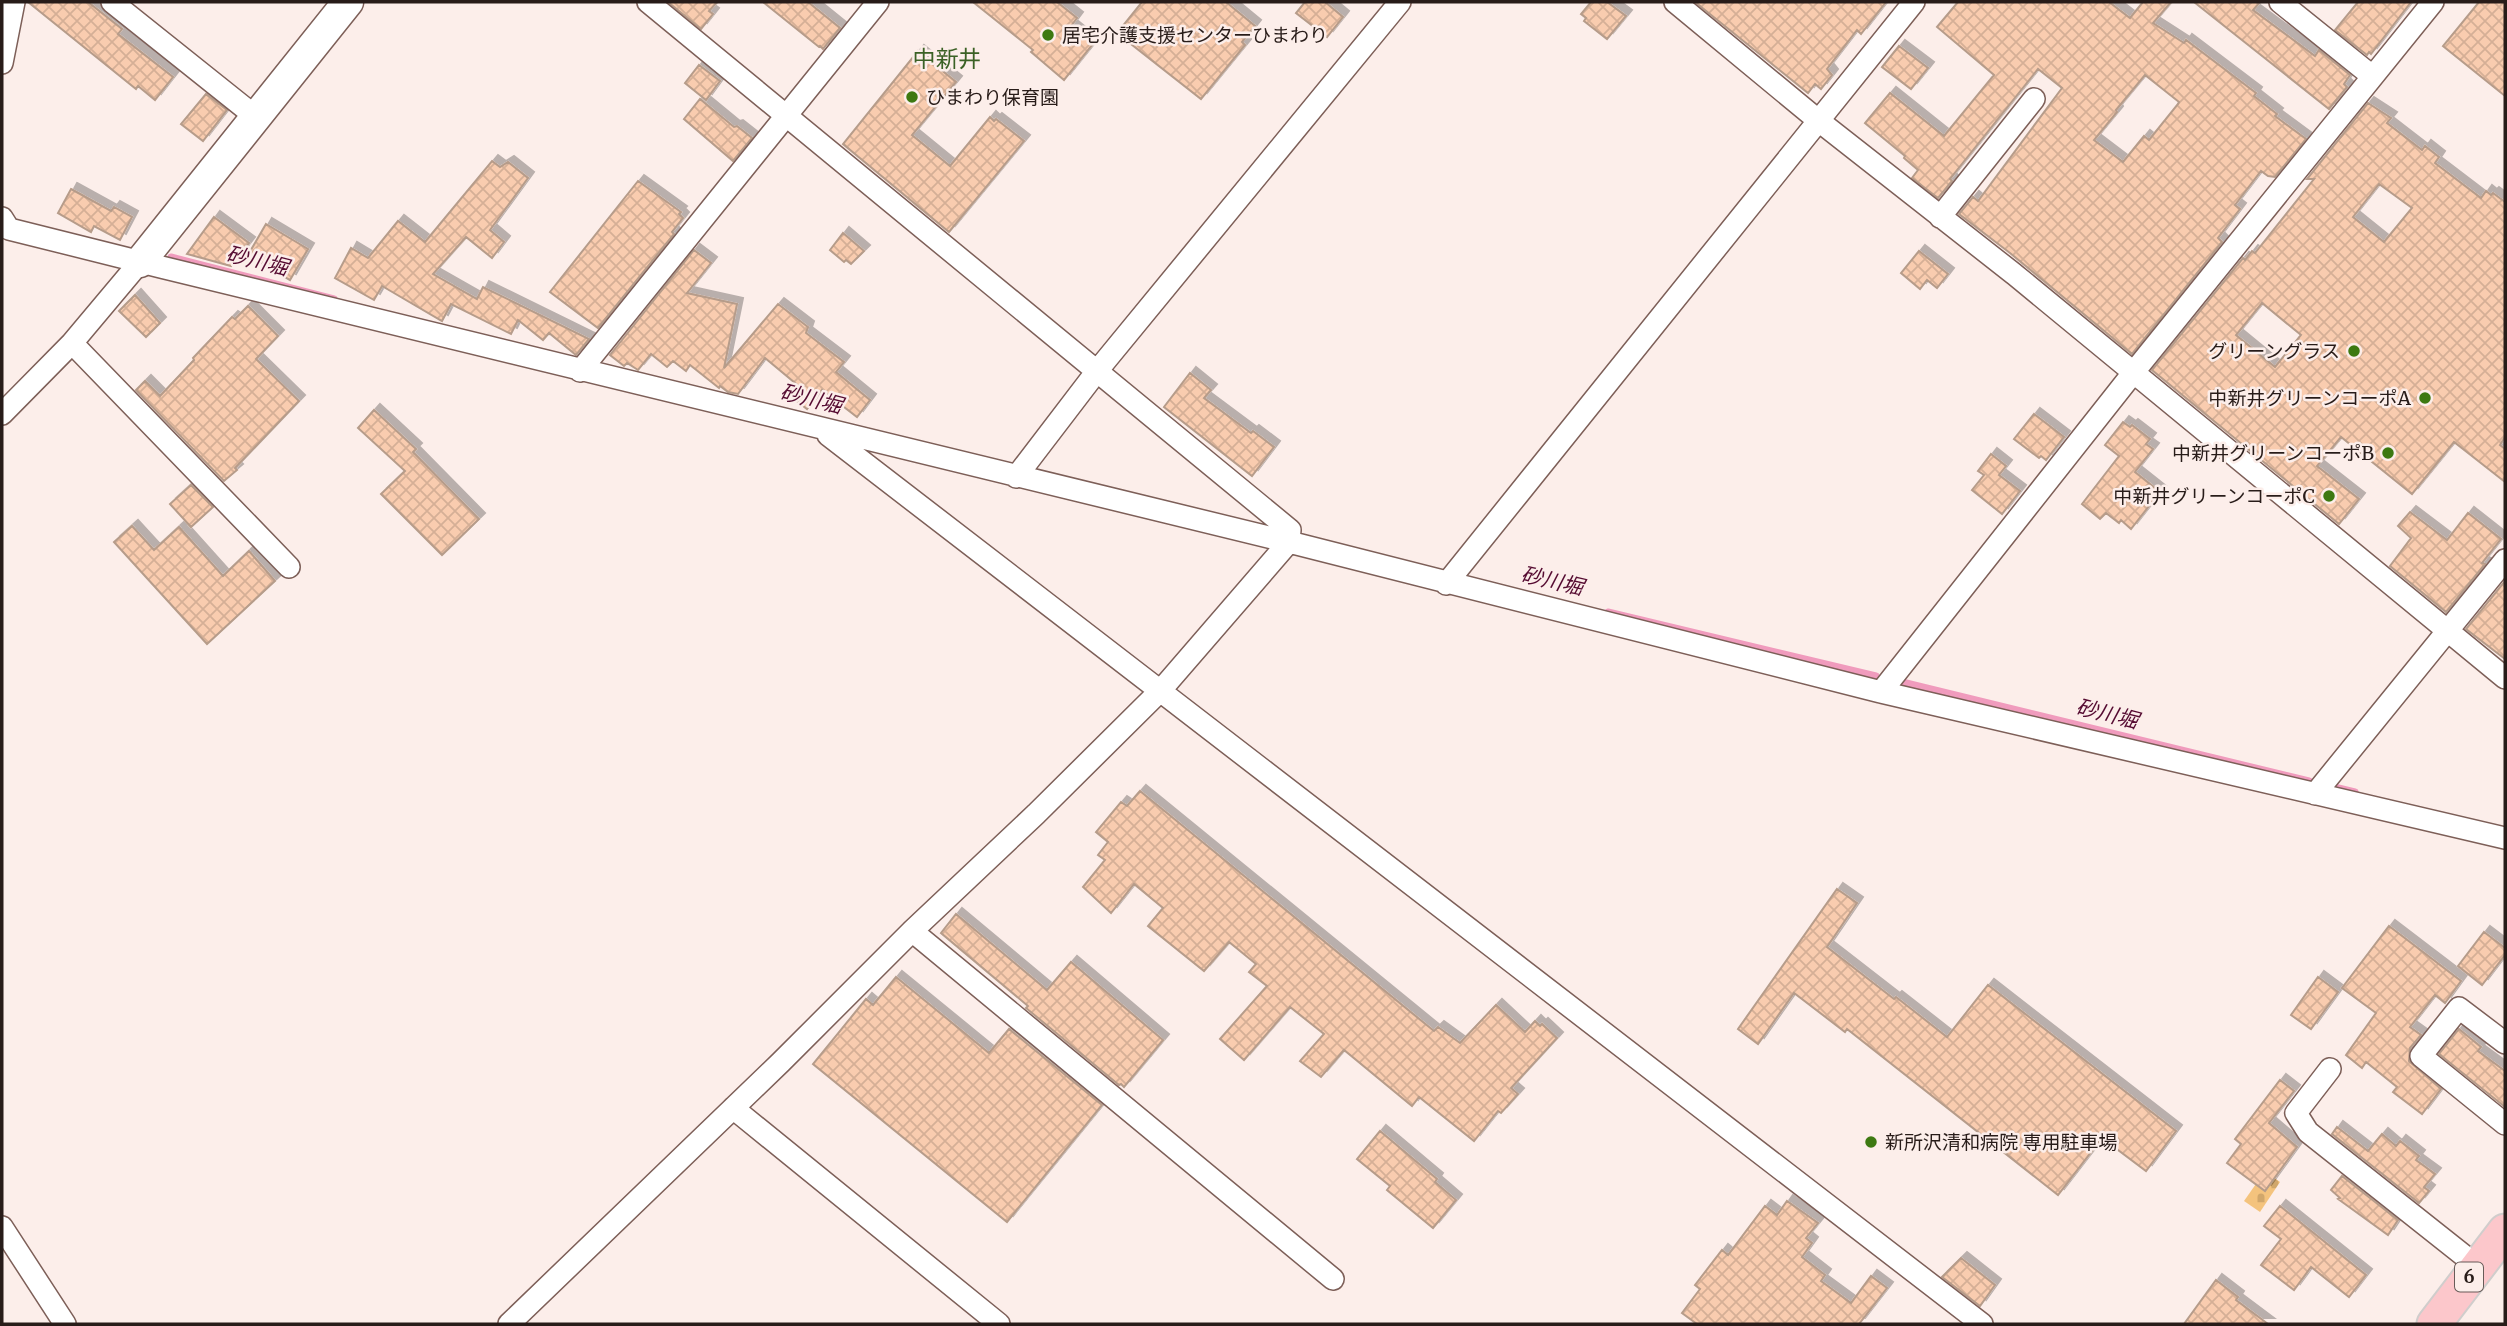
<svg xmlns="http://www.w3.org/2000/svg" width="2507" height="1326" font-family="Merriweather,'Noto Sans JP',serif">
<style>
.cemetery{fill:url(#cemetery-stones)}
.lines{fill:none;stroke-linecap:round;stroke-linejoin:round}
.stream{stroke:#f09bbd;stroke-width:7}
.building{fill:url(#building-cross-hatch);stroke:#b69c8a;stroke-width:2;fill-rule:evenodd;filter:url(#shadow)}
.street-casing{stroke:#7d5f58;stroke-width:24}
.secondary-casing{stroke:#7d5f58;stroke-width:33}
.primary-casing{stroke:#d0cdcc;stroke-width:37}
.street{stroke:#fff;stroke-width:21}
.secondary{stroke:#fff;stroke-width:30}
.primary{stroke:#fcc7cb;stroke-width:33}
.poi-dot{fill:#3d7911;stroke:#fceeea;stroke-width:2.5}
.labels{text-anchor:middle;stroke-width:5;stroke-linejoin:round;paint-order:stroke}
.shield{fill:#fceeea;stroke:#685b58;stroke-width:2}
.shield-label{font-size:18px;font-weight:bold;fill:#281c19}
.poi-label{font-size:19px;fill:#281c19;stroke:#fceeea;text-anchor:end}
.water-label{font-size:21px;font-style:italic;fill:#560c32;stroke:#fceeea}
.quarter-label{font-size:23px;fill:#3b6125;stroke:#fceeea}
</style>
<defs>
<pattern id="cemetery-stones" width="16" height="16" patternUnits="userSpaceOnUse" patternTransform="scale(1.75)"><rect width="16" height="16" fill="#f4c37d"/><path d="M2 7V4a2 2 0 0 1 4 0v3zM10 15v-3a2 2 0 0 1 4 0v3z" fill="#d1a76b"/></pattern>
<pattern id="building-cross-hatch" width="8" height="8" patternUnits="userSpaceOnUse" patternTransform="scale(1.75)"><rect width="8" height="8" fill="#f9ccaf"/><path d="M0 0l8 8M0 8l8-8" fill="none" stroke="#d5af96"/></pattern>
<filter id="shadow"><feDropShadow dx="6" dy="-6" stdDeviation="0" flood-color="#0004"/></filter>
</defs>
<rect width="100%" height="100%" fill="#fceeea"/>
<path class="cemetery" d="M2265,1171L2280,1182L2260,1212L2244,1201Z"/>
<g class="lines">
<path class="stream" d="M171,257L334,299
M1608,612L1876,676
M1898,681L2309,781
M2330,786L2355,792"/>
</g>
<path class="building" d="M28,2H88L122,29L118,34L173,77L155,100L138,86L136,89Z
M668,2H717L709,11L713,14L701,29Z
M763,2H808L840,28L823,49L820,46L819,47Z
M973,2H1057L1077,18L1071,26L1093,44L1064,80L1031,52L1033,50Z
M1142,2H1226L1255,26L1242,42L1245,45L1201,99L1117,33Z
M1305,2H1325L1343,17L1327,37L1296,13Z
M1591,2H1607L1626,16L1607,39L1584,21L1586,18L1581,14Z
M1695,2H1886L1861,34L1857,30L1827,69L1832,75L1821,89L1815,84L1808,93Z
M1958,2H2109L2130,18L2143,2H2171L2153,23L2184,43L2186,40L2256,93L2254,96L2277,114L2275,116L2306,139L2275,177L2268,176L2261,171L2235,205L2240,209L2218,238L2222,242L2132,354L2010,253L1959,214L1973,197L1978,201L2062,88L2038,69L1950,179L1952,181L1938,198L1912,178L1918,170L1904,158L1905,156L1865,123L1890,93L1944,136L1994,75L1937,27ZM2145,75L2179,102L2178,104L2149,140L2144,136L2123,162L2094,140L2117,112L2116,110Z
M2194,2H2260L2253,10L2315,56L2319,50L2350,75L2344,84L2347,87L2329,109Z
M2358,2H2411L2371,54L2369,52L2367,55L2335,30Z
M2479,2H2505V96L2443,46Z
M1899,46L1928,68L1911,89L1882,67Z
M918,51L956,82L912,135L950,166L990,117L994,121L996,119L1024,141L949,232L843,144Z
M699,65L720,81L706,100L685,83Z
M206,94L227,110L203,141L181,124Z
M700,99L734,127L737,126L752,138L733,161L684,119Z
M2368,103L2391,118L2387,123L2422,150L2425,146L2439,157L2435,163L2481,198L2486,191L2491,195L2493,193L2505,202V437L2500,445L2505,449V482L2454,442L2412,494L2341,437L2317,466L2359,499L2339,524L2152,370L2243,258L2245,260L2252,251L2255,253L2314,179H2307ZM2379,184L2412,208L2384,242L2353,217ZM2262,303L2301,335L2275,367L2236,335Z
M492,161L500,167L508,162L528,178L490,230L504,242L492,258L466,237L433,274L477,299L483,287L589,339L576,355L549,333L543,340L518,320L511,334L451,304L442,321L382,286L374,300L335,278L351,248L368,258L398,221L425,242Z
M638,181L681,212L679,214L683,218L672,232L674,234L598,328L550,292Z
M71,189L111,211L114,207L132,217L120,240L94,226L91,232L58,213Z
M214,217L249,243L231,266L187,254Z
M266,224L308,249L290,280L248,255Z
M843,233L864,251L851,264L846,260L844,262L830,250Z
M694,250L711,263L687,293L737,304L724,368L778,304L808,327L806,333L844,362L836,372L870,400L857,417L822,390L807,409L793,398L801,388L765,358L738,394L728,392L720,386L719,388L690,365L686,371L673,361L667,367L651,354L638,370L627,363L624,366L610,355Z
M1919,251L1948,274L1937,288L1927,280L1920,289L1901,273Z
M135,295L160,323L146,337L119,311Z
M248,306L278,336L256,359L299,401L235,468L237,470L224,481L136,390L145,381L160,396L194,360L193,358L232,317L235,319Z
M1190,373L1211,390L1204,398L1251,433L1253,431L1274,447L1252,476L1164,407Z
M374,410L416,449L413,452L479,519L442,555L381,494L405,471L358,428Z
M2034,414L2064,437L2046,460L2041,456L2039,458L2014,439Z
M2123,422L2130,427L2132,425L2150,439L2146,444L2153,449L2135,472L2160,492L2131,529L2121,520L2119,523L2106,513L2100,519L2082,504L2119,456L2105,445Z
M1991,454L2006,466L1999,475L2020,491L2002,514L1972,490L1984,475L1978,471Z
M191,485L213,507L191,527L170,504Z
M2410,512L2447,540L2468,513L2501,539L2482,563L2485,564L2446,612L2390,566L2411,538L2398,526Z
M132,526L154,550L179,527L223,576L249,551L275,581L207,644L114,542Z
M2505,581V659L2466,629Z
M1140,791L1434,1031L1438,1027L1460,1043L1496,1005L1525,1032L1535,1021L1540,1026L1542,1024L1557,1038L1511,1088L1518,1094L1501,1113L1498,1111L1474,1141L1419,1097L1412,1106L1344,1050L1321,1077L1300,1061L1324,1034L1290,1007L1244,1060L1220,1039L1267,986L1249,972L1256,964L1229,942L1204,971L1148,926L1163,908L1134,884L1111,913L1083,887L1105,860L1098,855L1108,842L1096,832L1121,802L1127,806Z
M1837,889L1857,903L1827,947L1894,999L1896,997L1947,1037L1988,985L2176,1131L2146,1171L2102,1138L2058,1195L1847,1029L1845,1032L1794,993L1758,1044L1738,1029Z
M956,914L1047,990L1071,962L1163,1040L1124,1087L1121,1084L1119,1085L1026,1008L1028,1006L941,933Z
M2389,926L2461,981L2445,1003L2435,995L2410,1027L2421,1035L2410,1048L2409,1061L2441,1089L2422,1114L2393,1092L2397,1087L2366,1062L2362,1068L2346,1055L2376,1013L2342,988Z
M2484,932L2505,948V955L2482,985L2458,966Z
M896,977L989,1053L1009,1029L1102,1105L1007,1222L813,1064L866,999L873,1005Z
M2318,977L2338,992L2311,1029L2291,1015Z
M2459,1029L2481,1047L2478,1051L2505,1071V1107L2439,1054Z
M2280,1080L2294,1091L2269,1123L2297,1147L2265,1191L2227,1163L2241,1144L2235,1139Z
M2337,1127L2368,1151L2382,1134L2396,1146L2400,1141L2419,1156L2416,1160L2435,1174L2424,1187L2429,1191L2419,1203L2332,1134Z
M1380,1131L1437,1179L1435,1182L1456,1200L1433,1228L1387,1190L1390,1186L1357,1159Z
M2342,1176L2398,1220L2388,1235L2338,1199L2340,1198L2331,1190Z
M1787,1201L1818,1223L1806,1238L1812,1243L1802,1257L1825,1275L1821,1281L1851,1303L1871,1276L1887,1288L1859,1324H1697L1682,1313L1700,1289L1695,1285L1722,1250L1728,1255L1765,1206L1777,1215Z
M2280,1206L2366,1275L2349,1297L2311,1267L2294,1290L2261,1265L2281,1239L2264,1226Z
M1961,1258L1995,1285L1980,1306L1942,1277Z
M2216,1280L2238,1297L2236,1300L2268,1324H2184Z"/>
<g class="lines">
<g class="street-casing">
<path id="street" d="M112,2L256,117
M1675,2L1819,121L2014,274L2505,678
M2280,2L2372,76
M2,63L14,2
M1940,217L2034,99
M2,218L9,229L161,267L1289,542L1881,692L2505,838
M72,343L289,567
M580,371L878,2
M2,414L72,343L140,262
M828,435L1982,1324
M1016,477L1097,371L1400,2
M1446,584L1914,2
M1881,692L2133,373L2433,2
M2315,794L2505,560
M912,931L1333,1279
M2505,1043L2459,1008L2421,1056L2505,1124
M2330,1069L2296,1113L2308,1132L2477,1266
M733,1108L999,1324
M2,1227L65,1324
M509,1324L781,1062L912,931L1036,814L1161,690L1289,542L1290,530L648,2"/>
</g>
<g class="secondary-casing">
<path id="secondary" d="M140,262L348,2"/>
</g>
<g class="primary-casing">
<path id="primary" d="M2434,1324L2505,1231"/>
</g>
<use href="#street" class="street"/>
<use href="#secondary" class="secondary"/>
<use href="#primary" class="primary"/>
</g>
<g class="poi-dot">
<circle cx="1048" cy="35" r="7"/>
<circle cx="912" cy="97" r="7"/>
<circle cx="2354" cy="351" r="7"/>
<circle cx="2425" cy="398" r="7"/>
<circle cx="2388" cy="453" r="7"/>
<circle cx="2329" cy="496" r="7"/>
<circle cx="1871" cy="1142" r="7"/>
</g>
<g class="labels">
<rect class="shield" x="2455" y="1262.5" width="28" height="29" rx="5"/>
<g class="shield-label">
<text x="2469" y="1283">6</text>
</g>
<g class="poi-label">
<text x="1062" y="42" text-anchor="start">居宅介護支援センターひまわり</text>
<text x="926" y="104" text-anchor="start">ひまわり保育園</text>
<text x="2340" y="358">グリーングラス</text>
<text x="2411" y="405">中新井グリーンコーポA</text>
<text x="2374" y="460">中新井グリーンコーポB</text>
<text x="2315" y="503">中新井グリーンコーポC</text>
<text x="1885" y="1149" text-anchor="start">新所沢清和病院 専用駐車場</text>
</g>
<g class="water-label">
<text transform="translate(257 261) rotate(14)" y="7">砂川堀</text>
<text transform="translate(811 399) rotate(14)" y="7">砂川堀</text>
<text transform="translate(1552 581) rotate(13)" y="7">砂川堀</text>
<text transform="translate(2107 714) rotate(14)" y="7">砂川堀</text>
</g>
<g class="quarter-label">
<text x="947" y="67">中新井</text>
</g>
</g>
<rect width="2507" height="1326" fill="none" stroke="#281c19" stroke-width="7"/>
</svg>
